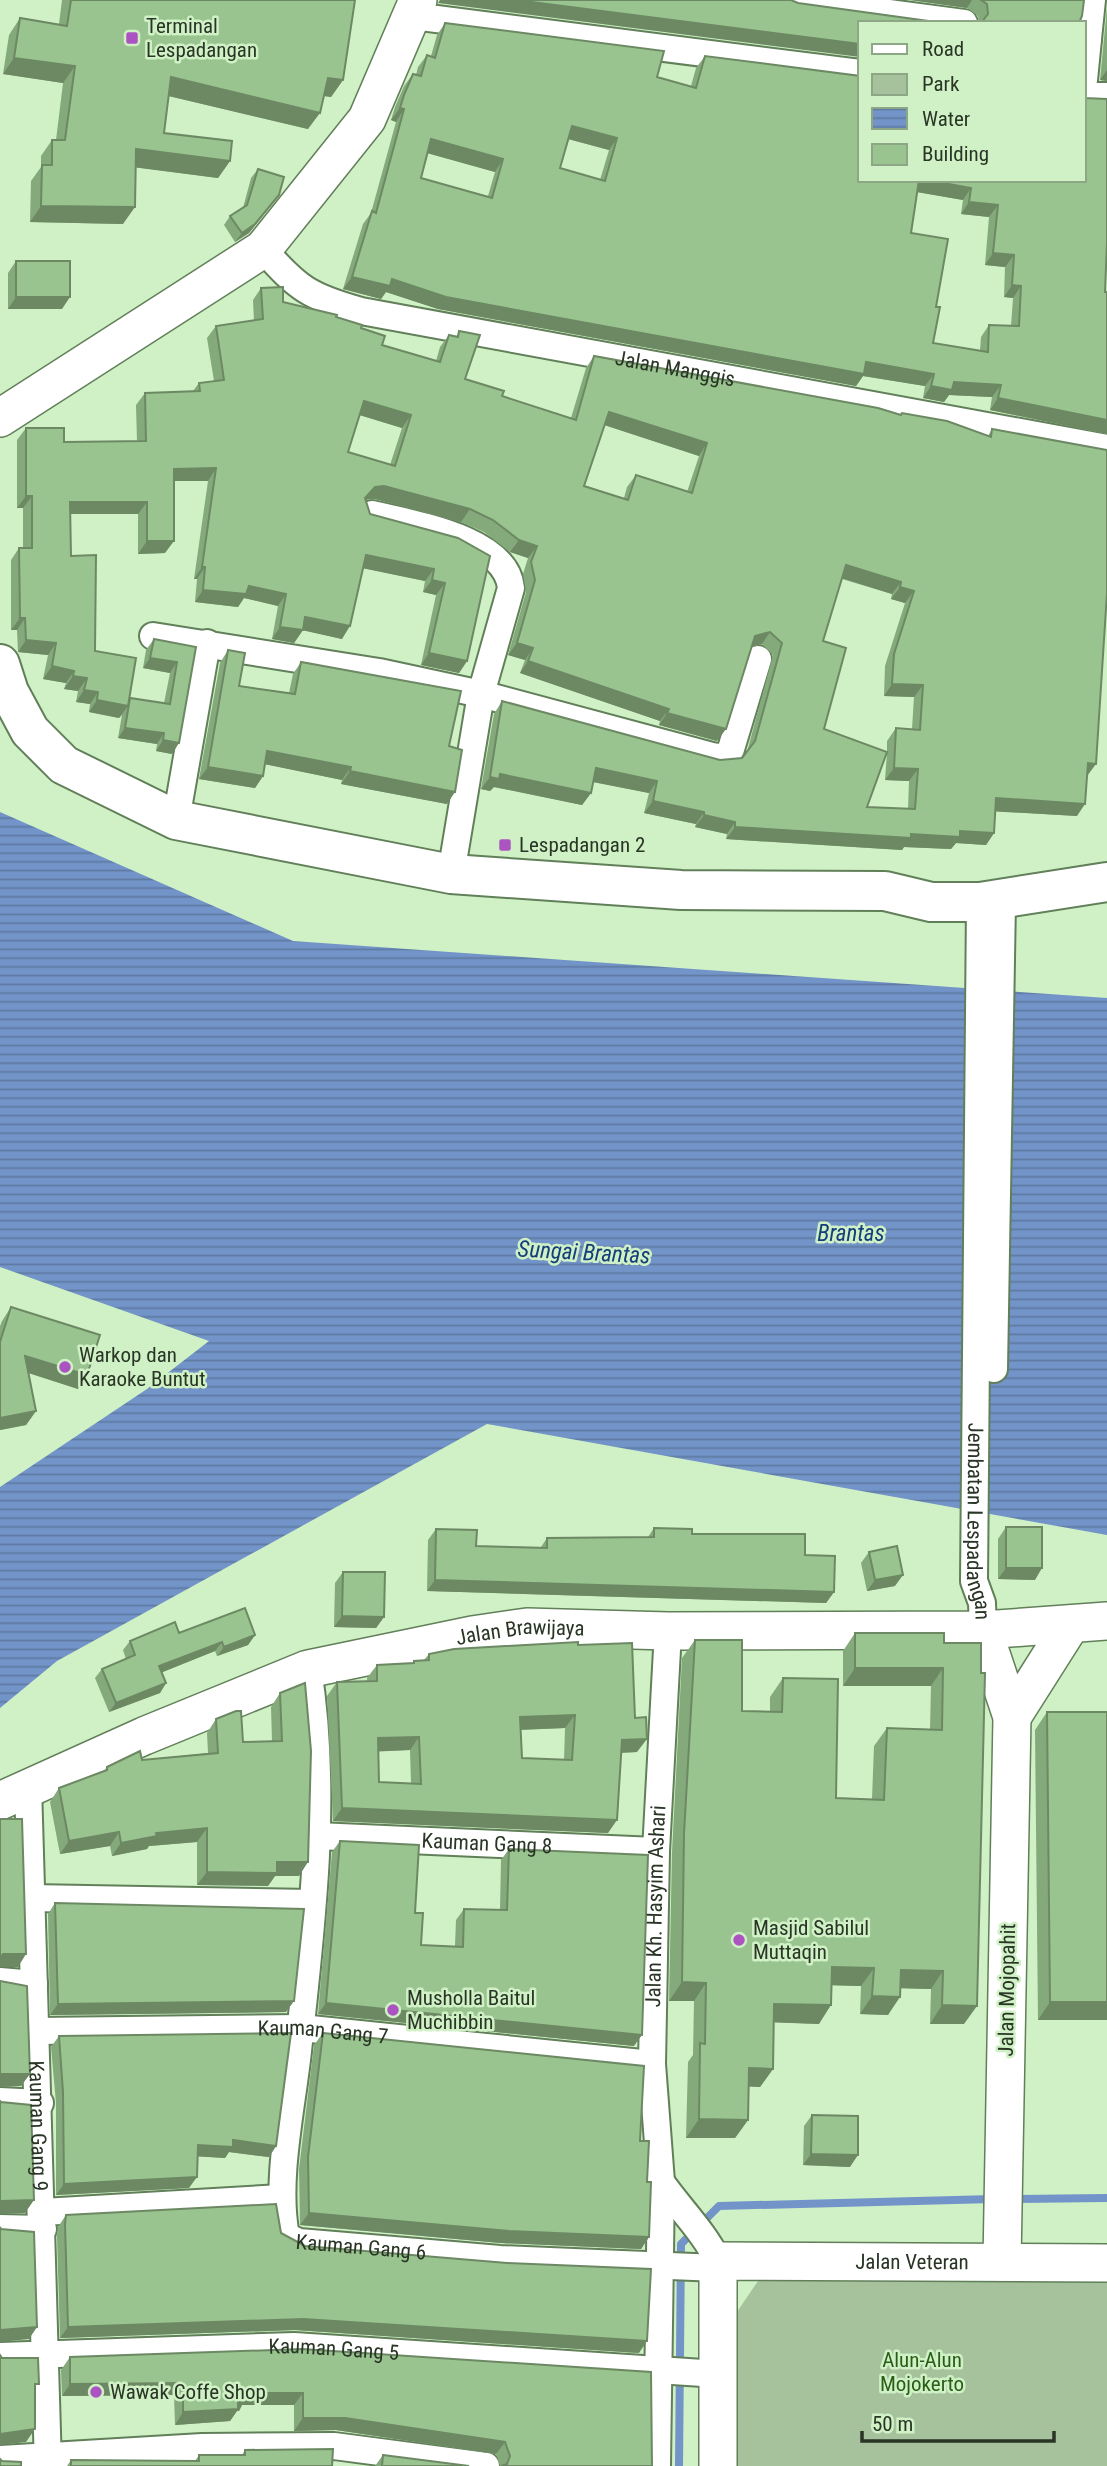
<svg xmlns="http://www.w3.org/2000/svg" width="1107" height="2466" font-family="'Roboto Condensed',sans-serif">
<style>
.green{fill:#a5c29c}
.water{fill:url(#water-rules)}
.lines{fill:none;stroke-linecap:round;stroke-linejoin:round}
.stream{stroke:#7394c8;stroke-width:8}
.street-casing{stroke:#617f59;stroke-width:30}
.secondary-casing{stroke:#617f59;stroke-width:40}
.primary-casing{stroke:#617f59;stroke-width:42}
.street{stroke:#fff;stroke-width:26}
.secondary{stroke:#fff;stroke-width:37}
.primary{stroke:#fff;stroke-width:38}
.wall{fill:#84a97b;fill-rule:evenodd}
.shaded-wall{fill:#6c8964}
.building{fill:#9ac48f;stroke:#6c8964;stroke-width:2;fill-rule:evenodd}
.poi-dot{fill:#ab54c1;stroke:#d0f1c6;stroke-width:2.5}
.labels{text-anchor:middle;stroke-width:5;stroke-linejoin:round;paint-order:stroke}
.poi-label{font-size:21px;fill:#293525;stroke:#d0f1c6;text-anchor:start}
.street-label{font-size:21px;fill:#293525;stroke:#d0f1c6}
.park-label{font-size:21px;fill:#295d18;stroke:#d0f1c6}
.water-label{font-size:23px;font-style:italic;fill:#153e7c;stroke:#d0f1c6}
</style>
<defs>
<pattern id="water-rules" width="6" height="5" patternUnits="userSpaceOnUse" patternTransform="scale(1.75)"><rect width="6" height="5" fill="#7394c8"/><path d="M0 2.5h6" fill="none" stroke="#5e7aa2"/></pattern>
</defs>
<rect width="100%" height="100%" fill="#d0f1c6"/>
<path class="green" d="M1107,2277V2466H737V2312L760,2278Z"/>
<path class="water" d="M0,812L293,941L1107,998V1535L487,1424L57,1661L0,1708V1487L147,1389L209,1341L0,1267Z"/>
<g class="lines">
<path class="stream" d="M1013,2199L1107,2198
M679,2466L681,2244L719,2206L993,2199"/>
<g class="street-casing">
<g id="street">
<path d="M792,0L964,23"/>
<path d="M413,16L860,73"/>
<path d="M1084,39H1088L1092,0"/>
<path d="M1084,80L1088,39"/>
<path d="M1084,96H1107"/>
<path id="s1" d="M263,249C298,289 310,297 361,311L1107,448"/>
<path d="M372,514C413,524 506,538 511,588L481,694L451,874"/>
<path d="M153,636L379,672L481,694L716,757L726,756L731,749L758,659"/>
<path d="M176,820L207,643"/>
<path id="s2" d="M980,902L974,1581L982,1603L983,1630"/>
<path d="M994,1369L1002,901"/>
<path id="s3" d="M308,1669C328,1794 312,1925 298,2051C292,2108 275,2180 286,2236L299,2242L500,2259L718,2268"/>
<path id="s4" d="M28,1786L48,2466"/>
<path id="s5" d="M317,1836L656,1851"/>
<path d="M31,1898L312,1903"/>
<path d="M0,1981L34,1984"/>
<path id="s6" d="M36,2031L301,2028L652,2064"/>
<path d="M0,2101L40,2103"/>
<path d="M661,2182C680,2209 704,2232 718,2261"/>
<path d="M43,2212L282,2198"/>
<path d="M0,2228L43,2229"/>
<path id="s7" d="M0,2356L294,2346L718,2374"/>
<path d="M0,2459L202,2447L334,2446L486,2466"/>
<path id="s8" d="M657,2466L661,2182L652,2064L656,1851L668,1631"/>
</g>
</g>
<g class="secondary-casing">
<g id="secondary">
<path d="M0,418L263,249L367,119L418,0"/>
<path d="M983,1630L1012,1717L1002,2262"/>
<path d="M1012,1717L1071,1624"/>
<path id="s9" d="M0,1801L144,1736L308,1669L472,1635L527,1627L668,1631L983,1630L1107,1621"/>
<path id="s10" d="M718,2466V2261L1107,2263"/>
</g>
</g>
<g class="primary-casing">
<path id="primary" d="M0,664L9,692L30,731L64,765L176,820L451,874L681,890L885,891L931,902H980L1107,882"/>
</g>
<use href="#street" class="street"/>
<use href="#secondary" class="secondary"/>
<use href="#primary" class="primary"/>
</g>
<path class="wall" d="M62,0H355L343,80L331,97L324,96L308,129L169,96L164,133L230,161L218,178L135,167L123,224L30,222L31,181L41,167V156L52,140H56L63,83L3,74L9,35L20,18L59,24Z
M910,0H1084L1079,23H979L978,16L967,8Z
M1107,7V81L1100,80Z
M445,23L691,86L696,68L705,56L860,180H1084L1106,256L1105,292H1107V434L990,410L992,397L949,395L944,402L923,398L925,386L863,376L856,386L438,309L386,292L381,299L343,289L363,224L371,213L396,122L391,120L395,107L404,86L413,74L416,75L418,67L427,55L431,56L437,35ZM569,139L609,150L600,180L560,168ZM428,153L495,172L488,196L421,178ZM917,192L963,200L961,214L989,217L985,265L1005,267L1004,297L1013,298L1011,326L989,325L981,337L980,351L933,343L936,307L911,233Z
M258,169L272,204L249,233L235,242L224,225L230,216L243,208L251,178Z
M16,261L62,309H8V273Z
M261,288L283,302L336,317L361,328L382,345L436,361L440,347L449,335L456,337L459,331L465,379L502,396L571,418L586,368L594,356L900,415L902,413L988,436L992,429L1107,450V606H1106L1087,776L1077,816L995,811L994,833L986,845L956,843L951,849L904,847L902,850L726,839L727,834L695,827L696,824L644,813L649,793L593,782L591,793L582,805L494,787L490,791L481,789L494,714L502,701L720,760L742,758L747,752L773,655L762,644L752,647L717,741L659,725L660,721L520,673L525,660L508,655L526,592L523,574L528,558L510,552L484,532L461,522L375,499L366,500L370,514L458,538L467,661L459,673L421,665L436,595L423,592L425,581L363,568L342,639L303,630L294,643L272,639L278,606L244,598L238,607L195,602L197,579H194L208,481H174L165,553L138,554V514H70L71,556L95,651L129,699L164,703L170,673L143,668L146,650L154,639L196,647L172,754L156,751L157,744L118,738L122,715L119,718L89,712L90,704L76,702L78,691L64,689L66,683L43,679L48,655L18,652L17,630H11V560L19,548H23V508H17V440L26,428L64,442H137L136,405L145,393L193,391L199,383L214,381L207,338L216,326L254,321L253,300ZM360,415L402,428L390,465L348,452ZM605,425L699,456L687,492L636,475L627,487L624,498L584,486ZM842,579L892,594L891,599L905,603L885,666L884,696L914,697L912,729L896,728L887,741V752L824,729L823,641ZM887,753L885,780L909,781L908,809L867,807Z
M228,650L239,686L289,693L293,674L301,662L449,746L447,804L341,784L342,780L265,764L263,776L255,788L199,779L220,663Z
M11,1307L78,1389L29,1373L36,1411L26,1425L0,1430V1326L2,1321Z
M1006,1527L1035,1580L998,1579V1539Z
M654,1528L805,1555L834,1592L826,1603L427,1591L428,1540L436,1529L476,1546L541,1547L547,1538L648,1537Z
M869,1552L895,1586L867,1591L861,1563Z
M343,1572L384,1617L376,1628L334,1627L335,1583Z
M179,1633L255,1635L248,1645L217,1656L215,1651L162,1672L166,1683L160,1693L109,1712L95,1678L102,1669L126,1659L123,1650L130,1641Z
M855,1633H944L964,2024H930L931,1989L901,1988L888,2015L860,2014L861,1986L832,1985L819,2024L774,2022L773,2069L760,2087L748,2086V2120L735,2138H686L688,2062L693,2055L694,2001H669L672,1852L682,1658L695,1640L742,1711L770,1712V1697L783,1678L836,1798L872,1799L874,1746L887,1728L930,1729L931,1686H843V1651Z
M578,1645L635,1718L637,1752L621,1753L608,1833L333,1821L327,1696L337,1682L367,1681V1678L377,1665L412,1663L414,1661L424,1660L429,1654ZM565,1728L564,1760L522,1758L521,1730ZM410,1750L411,1783L379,1782L378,1751Z
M280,1693L299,1876H275L268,1886L197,1885V1842L149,1846L147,1849L112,1856L110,1846L60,1854L50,1802L59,1788L104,1771L107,1767L142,1760L208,1753L207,1733L216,1719L243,1742L272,1741L271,1707Z
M1047,1712L1107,2020H1038L1035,1730Z
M340,1841L415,1913L421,1945L455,1946L456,1920L464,1909L500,1910L501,1860L509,1849L634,2046L318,2014L332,1852Z
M55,1903L286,2012L50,2015L48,1914Z
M323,2033L640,2141L647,2182L649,2237L641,2249L501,2243L300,2225L299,2169L314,2045Z
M59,2036L276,2146L269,2157L229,2152L225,2158L197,2156L189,2188L56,2195V2103L51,2047Z
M812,2115L850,2167L803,2165L804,2126Z
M66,2215L281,2233L305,2246L639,2353L295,2330L60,2338L57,2236L58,2227Z
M302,2349L652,2466H500L496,2454L336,2430L294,2431V2405H242L239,2411H237L230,2421L175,2425L174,2395L62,2396L61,2370L70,2357Z
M245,2450L332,2466H67L71,2460L195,2461L199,2455H242Z
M383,2455L469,2466H375Z"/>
<path class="shaded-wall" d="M440,0H516L860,44V57L438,3Z
M910,0H972L967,8Z
M14,58L75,66L63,83L3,74Z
M1107,70V81L1100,80Z
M171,77L320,113L308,129L160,94Z
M328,78L343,80L331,97L317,95Z
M400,108L404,109L396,122L391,120Z
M572,126L617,138L609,150L564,138Z
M431,139L503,159L495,172L423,152Z
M136,149L230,161L218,178L124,166Z
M919,180H927L971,188L963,200L911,191Z
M279,195L249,233L235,242L242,233Z
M969,202L998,205L989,217L961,214Z
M41,206L135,207L123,224L30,222Z
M993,253L1014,255L1005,267L985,265Z
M352,277L392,279L934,374L925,386L863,376L856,386L438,309L386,292L381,299L343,289Z
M1012,285L1021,286L1013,298L1004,297Z
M16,297H70L62,309H8Z
M954,382L1001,385L992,397L949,395L944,402L923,398L931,386Z
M998,398L1107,420V434L990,410Z
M364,401L411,415L402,428L356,414Z
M609,412L707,443L699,456L601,424Z
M216,468L208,481H165L174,469Z
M384,486L470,509L461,522L375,499H367L357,510L365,498L375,487Z
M26,496H32L23,508H17Z
M70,502H147L138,514H62Z
M519,540L537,546L528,558L510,552Z
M147,541H174L165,553L138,554Z
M366,555L434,569L425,581L357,567Z
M846,565L901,582L892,594L838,577Z
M202,567H205L197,579H194Z
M432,580L445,583L436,595L423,592Z
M249,586L286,594L278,606L244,598L238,607L195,602L203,590Z
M900,587L914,591L905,603L891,599Z
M305,617L350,626L342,639L297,629Z
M20,618H25L17,630H11Z
M280,627L303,630L294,643L272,639Z
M770,632L762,644L747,648L755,636Z
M26,640L56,643L48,655L18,652Z
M517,643L533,648L525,660L508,655Z
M429,653L467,661L459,673L421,665Z
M150,658L177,662L170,673L143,668Z
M528,661L669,709L660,721L520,673Z
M52,666L74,671L66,683L43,679Z
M73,676L87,678L78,691L64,689Z
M892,684L923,685L914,697L884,696Z
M84,690L98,692L90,704L76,702Z
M97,700L128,706L119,718L89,712Z
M667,713L726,729L717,741L659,725Z
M125,728L164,733L157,744L118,738Z
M163,740L179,743L172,754L156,751Z
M267,751L351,767L342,780L259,763Z
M1088,763L1096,764L1087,776Z
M208,767L263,776L255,788L199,779Z
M596,768L657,781L649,793L588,781Z
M894,768L918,769L909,781L885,780Z
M350,771L455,792L447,804L341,784Z
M500,774L591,793L582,805L494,787L490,791L481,789L490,777Z
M996,798L1085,804L1077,816L987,811Z
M653,801L704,812L696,824L644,813Z
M704,815L735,822L727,834L695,827Z
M735,827L911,834L960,831L994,833L986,845L956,843L951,849L904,847L902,850L726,839Z
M25,1356L87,1375L78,1389L16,1369Z
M36,1411L26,1425L0,1430V1418Z
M1006,1568H1042L1035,1580L998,1579Z
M903,1575L895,1586L867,1591L875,1580Z
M435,1580L834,1592L826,1603L427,1591Z
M342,1616L384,1617L376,1628L334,1627Z
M255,1635L248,1645L217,1656L224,1647Z
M222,1642L215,1651L153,1676L159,1666Z
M855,1668H943L931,1686H843Z
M166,1683L160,1693L109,1712L116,1703Z
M575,1715L565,1728L511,1730L520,1717Z
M419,1737L410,1750L368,1752L378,1738Z
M647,1739L637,1752L612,1753L622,1740Z
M342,1808L617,1820L608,1833L333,1821Z
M207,1828L197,1842L149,1846L147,1849L112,1856L121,1843L156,1833Z
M119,1832L110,1846L60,1854L69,1841Z
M277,1862H308L299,1876H275L268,1886L197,1885L207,1872Z
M3,1954H26L18,1967H0V1958Z
M832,1967L874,1968L861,1986L819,1985Z
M901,1970L943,1971L931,1989L889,1988Z
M682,1982L706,1983L694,2001H669Z
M872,1996L900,1997L888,2015L860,2014Z
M294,2001L286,2012L50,2015L58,2004Z
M1050,2002H1107V2020H1038Z
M326,2003L642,2035L634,2046L318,2014Z
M774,2004L831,2005L819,2024L762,2022Z
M942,2005L977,2006L964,2024H930Z
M749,2068L773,2069L760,2087L736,2086Z
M2,2074H30L21,2086L0,2087V2077Z
M699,2119L748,2120L735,2138H686Z
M233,2140L276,2146L269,2157L229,2152L225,2158L190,2156L198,2145Z
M811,2154L858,2155L850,2167L803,2165Z
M197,2177L189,2188L56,2195L64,2184Z
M34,2200L25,2213L0,2214V2204L2,2201Z
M309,2213L649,2237L641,2249L501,2243L300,2225Z
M303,2319L647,2341L639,2353L295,2330L60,2338L68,2327Z
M37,2327L29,2339L0,2342V2331L1,2330Z
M183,2383L174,2395L62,2396L70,2384Z
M247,2393H303L294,2405H242L239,2411H237L230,2421L175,2425L183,2412L238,2398Z
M303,2418H345L505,2442L496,2454L336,2430L294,2431Z
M35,2429L26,2442L0,2445V2434Z"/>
<path class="building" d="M71,0H355L343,80L328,78L320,113L171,77L164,133L232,141L230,161L136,149L135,207L41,206L42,165H52V140H65L75,66L14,58L20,18L67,26Z
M516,0H791L798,3L943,23H860V44Z
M981,0H1084L1082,16L1079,23H981L988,14L987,4Z
M445,23L664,51L657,77L696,88L705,56L860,76V180H919L911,233L948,239L936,307H940L933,343L988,352L989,325L1019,326L1021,286L1012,285L1014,255L993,253L998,205L969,202L971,188L927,180H1084V97L1085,98L1107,99V243L1105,292H1107V420L998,398L1001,385L954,382L952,390L931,386L934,374L866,362L864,374L446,297L392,279L390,286L352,277L372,211L376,213L404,109L400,108L404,95L413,74L421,76L427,55L435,58ZM572,126L617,138L605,181L560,168ZM431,139L503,159L492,198L421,178Z
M258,169L284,177L279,195L255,224L242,233L230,216L247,205Z
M16,261H70V297H16Z
M283,287V302L337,315L336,317L362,325L361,328L385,336L382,345L440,362L449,335L458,337L459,331L480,335L465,379L504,391L502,396L576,420L594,356L878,408L901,415L902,413L947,421L991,437L992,429L1107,450V593L1096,764L1088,763L1085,804L996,798L994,833L960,831V837L911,834V838L735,827V822L704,815V812L653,801L657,781L596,768L591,793L500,774L499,779L490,777L502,701L720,760L742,758L755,741L782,643L770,632L755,636L726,729L667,713L669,709L528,661L533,648L517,643L535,580L531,562L537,546L519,540L493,520L470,509L384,486L375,487L365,498L370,514L458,538L490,556L467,661L429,653L445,583L432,580L434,569L366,555L350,626L305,617L303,630L280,627L286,594L249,586L246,594L203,590L205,567H202L216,468L174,469V541H147V502H70L71,556L96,555L95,651L136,658L128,706L97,700L98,692L84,690L87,678L73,676L74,671L52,666L56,643L26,640L25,618H20L19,548H32V496H26V428H64V442L146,441L145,393L200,391L199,383L224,380L216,326L263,319L261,288ZM364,401L411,415L395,466L348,452ZM609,412L707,443L692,493L636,475L628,500L584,486ZM846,565L901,582L900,587L914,591L894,654L892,684L923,685L920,730L896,728L894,768L918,769L915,809L867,807L887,752L824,729L846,648L823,641Z
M154,639L196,647L179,743L163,740L164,733L125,728L130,698L170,704L177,662L150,658Z
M228,650L245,653L239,686L295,694L301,662L461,691L449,746L462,750L455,792L350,771L351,767L267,751L263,776L208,767Z
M11,1307L100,1335L87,1375L25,1356L36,1411L0,1418V1342Z
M1006,1527H1042V1568H1006Z
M654,1528L692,1529V1534H805V1555L835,1556L834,1592L435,1580L436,1529L477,1530L476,1546L547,1548V1538L654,1537Z
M897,1546L903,1575L875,1580L869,1552Z
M343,1572H385L384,1617L342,1616Z
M245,1608L255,1635L224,1647L222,1642L159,1666L166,1683L116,1703L102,1669L135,1655L130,1641L175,1622L179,1633Z
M855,1633H944V1643H981V1673H985L977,2006L942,2005L943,1971L901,1970L900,1997L872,1996L874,1968L832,1967L831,2005L774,2004L773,2069L749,2068L748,2120L699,2119L700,2043L705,2044L706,1983L682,1982L684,1834L695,1640H742V1711L782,1712L783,1678L838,1679L836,1798L884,1800L887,1728L942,1730L943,1668H855Z
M578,1642V1645L632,1643L635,1718L646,1717L647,1739L622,1740L617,1820L342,1808L337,1682L377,1681V1665L414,1663V1661L429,1660V1654L454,1649ZM575,1715L572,1760L522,1758L520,1717ZM419,1737L421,1784L379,1782L378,1738Z
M305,1683L311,1751L308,1862H277V1873L207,1872V1828L156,1833L157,1836L121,1843L119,1832L69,1841L59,1788L107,1770V1767L140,1751L142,1760L218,1753L216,1719L236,1711H241L243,1742L282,1741L280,1693Z
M1047,1712H1107V2002H1050Z
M0,1819H22L26,1954H3L0,1958Z
M340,1841L419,1845L415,1913H423L421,1945L463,1947L464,1909L507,1910L509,1849L648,1855L642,2035L326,2003Z
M55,1903L304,1909L294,2001L58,2004Z
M0,1981L27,1986L30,2074H2L0,2078Z
M291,2033L276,2146L233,2140V2147L198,2145L197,2177L64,2184L63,2092L59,2036Z
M323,2033L644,2066L640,2141H649L647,2182H651L649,2237L509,2231L309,2213L308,2157Z
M0,2101L1,2102L31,2105L34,2200L2,2201L0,2204Z
M812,2115L858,2116V2155L811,2154Z
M276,2204L281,2233L305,2246L507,2263L651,2269L647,2341L303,2319L68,2327L65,2224L66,2215Z
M0,2227L1,2229L34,2232L37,2327L1,2330L0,2332Z
M302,2349L651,2372L652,2466H501L507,2464L510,2456L505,2442L345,2418H303V2393H247V2398H238V2409L183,2412V2383L70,2384V2357Z
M0,2355L2,2358H38L39,2384H35V2429L0,2434Z
M333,2449L332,2466H71V2460L199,2461V2455H245V2450Z
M383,2455L469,2466H382Z
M0,2459L2,2461L21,2462V2466H0Z"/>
<g class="poi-dot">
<rect x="125" y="31" width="14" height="14" rx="3.5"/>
<rect x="498" y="838" width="14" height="14" rx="3.5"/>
<circle cx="65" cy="1367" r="7"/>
<circle cx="739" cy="1940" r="7"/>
<circle cx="393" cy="2010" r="7"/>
<circle cx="96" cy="2392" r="7"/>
</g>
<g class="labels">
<g class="poi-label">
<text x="146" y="33">Terminal<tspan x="146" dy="24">Lespadangan</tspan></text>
<text x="519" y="852">Lespadangan 2</text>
<text x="79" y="1362">Warkop dan<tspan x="79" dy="24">Karaoke Buntut</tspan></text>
<text x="753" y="1935">Masjid Sabilul<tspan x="753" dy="24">Muttaqin</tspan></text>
<text x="407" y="2005">Musholla Baitul<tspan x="407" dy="24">Muchibbin</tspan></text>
<text x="110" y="2399">Wawak Coffe Shop</text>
</g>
<g class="street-label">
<text dy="7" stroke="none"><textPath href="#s1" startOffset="438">Jalan Manggis</textPath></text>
<text dy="7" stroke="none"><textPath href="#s2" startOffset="620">Jembatan Lespadangan</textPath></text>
<text dy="7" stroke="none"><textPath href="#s9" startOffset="551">Jalan Brawijaya</textPath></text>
<text dy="7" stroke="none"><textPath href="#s5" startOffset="170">Kauman Gang 8</textPath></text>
<text dy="7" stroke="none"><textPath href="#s8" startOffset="560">Jalan Kh. Hasyim Ashari</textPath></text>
<text transform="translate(1007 1990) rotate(-89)" y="7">Jalan Mojopahit</text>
<text dy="7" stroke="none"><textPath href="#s6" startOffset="287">Kauman Gang 7</textPath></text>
<text dy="7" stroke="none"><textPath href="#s4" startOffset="340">Kauman Gang 9</textPath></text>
<text dy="7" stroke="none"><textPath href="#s3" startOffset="646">Kauman Gang 6</textPath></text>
<text dy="7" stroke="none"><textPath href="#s10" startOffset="399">Jalan Veteran</textPath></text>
<text dy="7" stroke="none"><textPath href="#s7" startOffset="334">Kauman Gang 5</textPath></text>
</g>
<g class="park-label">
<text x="922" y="2367">Alun-Alun<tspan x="922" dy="24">Mojokerto</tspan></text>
</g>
<g class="water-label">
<text x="851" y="1241">Brantas</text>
<text transform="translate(584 1252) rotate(3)" y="8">Sungai Brantas</text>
</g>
</g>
<rect x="858" y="21" width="228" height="161" fill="#d0f1c6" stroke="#8da686" stroke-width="2"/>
<rect x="872" y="44" width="35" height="10" fill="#ffffff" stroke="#8da686" stroke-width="2"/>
<text x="922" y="56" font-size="21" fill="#293525">Road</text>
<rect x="872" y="74" width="35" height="21" fill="#a5c29c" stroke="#8da686" stroke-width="2"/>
<text x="922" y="91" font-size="21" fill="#293525">Park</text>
<rect x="872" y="108" width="35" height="21" fill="url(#water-rules)" stroke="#8da686" stroke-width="2"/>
<text x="922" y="126" font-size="21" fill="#293525">Water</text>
<rect x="872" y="144" width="35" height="21" fill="#9ac48f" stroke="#8da686" stroke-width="2"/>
<text x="922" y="161" font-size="21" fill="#293525">Building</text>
<path d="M862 2431v10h192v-10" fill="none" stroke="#293525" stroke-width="3.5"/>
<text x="872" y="2431" font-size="21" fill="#293525" stroke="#d0f1c6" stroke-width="5" paint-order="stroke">50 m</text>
</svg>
